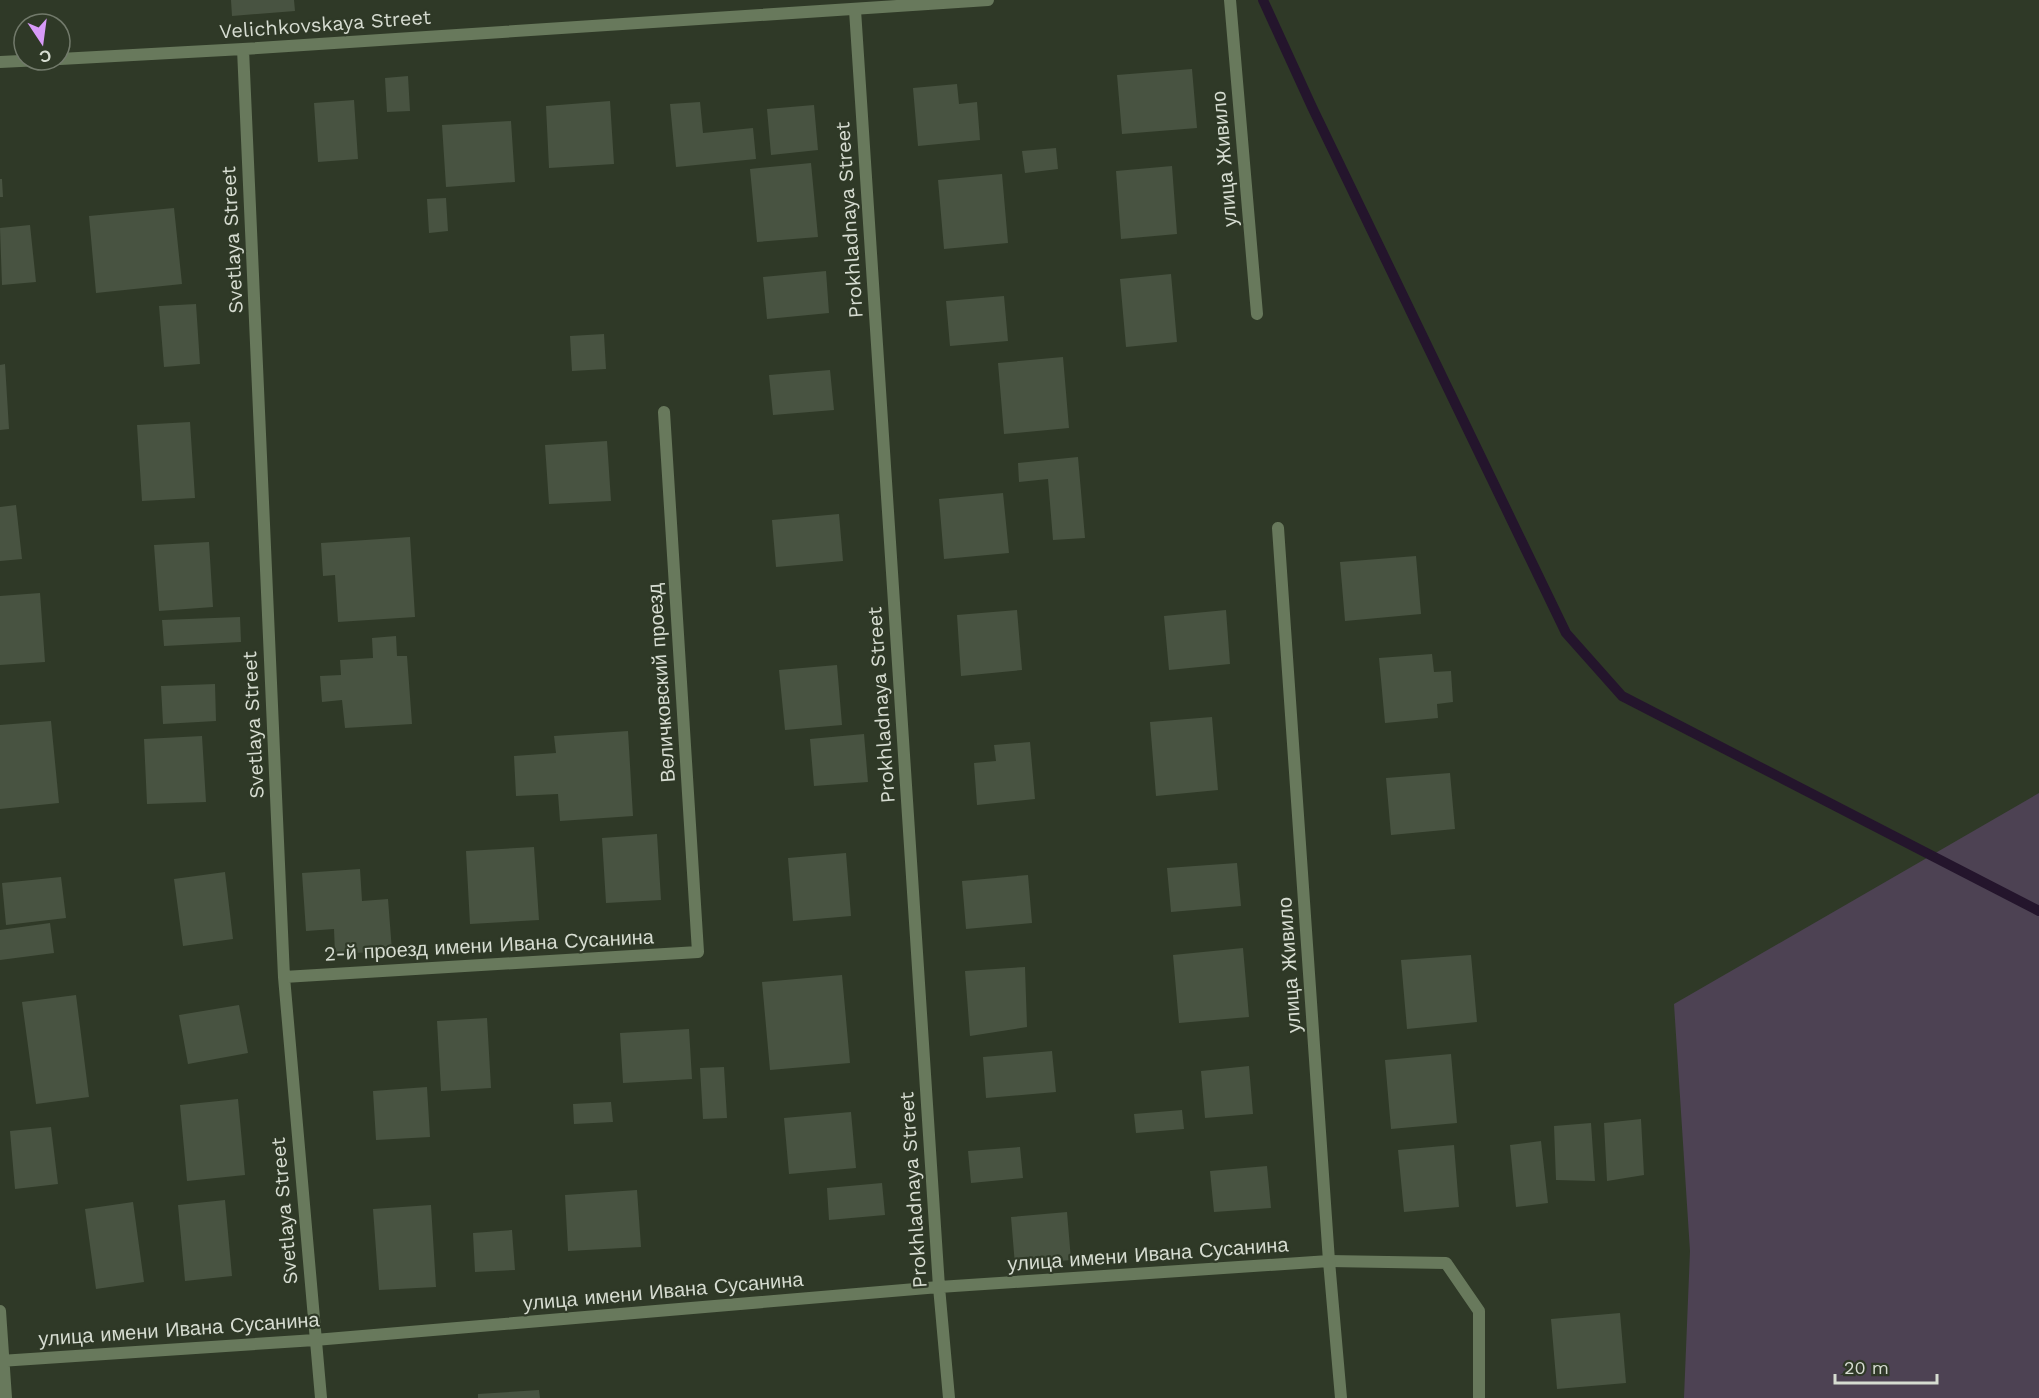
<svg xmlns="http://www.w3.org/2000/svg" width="2039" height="1398" font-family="'Work Sans',sans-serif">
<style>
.grass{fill:#4d4253}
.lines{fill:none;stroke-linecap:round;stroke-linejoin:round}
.stream{stroke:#24152c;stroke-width:10}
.building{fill:#485341}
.service{stroke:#68795c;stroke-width:12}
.minor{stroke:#68795c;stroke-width:12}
.labels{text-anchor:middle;stroke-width:4.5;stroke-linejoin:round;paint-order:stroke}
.street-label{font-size:20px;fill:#d6dcd1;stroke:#2f3927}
</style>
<rect width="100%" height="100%" fill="#2f3927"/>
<path class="grass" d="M2039,793V1398H1684L1690,1251L1674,1004Z"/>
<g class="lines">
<path class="stream" d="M1263,0L1312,107L1566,633L1622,696L2039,911"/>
</g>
<path class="building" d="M231,0H294L295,11L232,16Z
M1192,69L1197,128L1122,134L1117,75Z
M408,76L410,111L387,112L385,78Z
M957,84L959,104L977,102L980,140L918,146L913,88Z
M354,100L358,159L318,162L314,103Z
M610,101L614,164L549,168L546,106Z
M700,102L703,133L753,128L756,159L676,167L670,104Z
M814,105L818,150L771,155L767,109Z
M511,121L515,182L446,187L442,125Z
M1056,148L1058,169L1025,173L1022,151Z
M811,163L818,237L757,242L750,169Z
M1172,166L1177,234L1121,239L1116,171Z
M1002,174L1008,243L944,249L938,180Z
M0,179H2L3,197H0Z
M446,198L448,231L429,233L427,199Z
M174,208L182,284L96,293L89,216Z
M30,225L36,282L2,285L0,228Z
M826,271L829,313L767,319L763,277Z
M1171,274L1177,342L1126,347L1120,279Z
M1004,296L1008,341L950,346L946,301Z
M196,304L200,364L164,367L159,306Z
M604,334L606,369L572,371L570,336Z
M1063,357L1069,428L1004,434L998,363Z
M5,364L9,429L0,430V365Z
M830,370L834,410L773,415L769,375Z
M190,422L195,498L142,501L137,425Z
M607,441L611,501L549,504L545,445Z
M1078,457L1085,538L1053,540L1048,479L1019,482L1018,463Z
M1003,493L1009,553L944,559L939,499Z
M16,505L22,559L0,561V507Z
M839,514L843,561L776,567L772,520Z
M410,537L415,617L338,622L335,575L323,576L321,543Z
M209,542L213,607L159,611L154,545Z
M1416,556L1421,614L1345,621L1340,562Z
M40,593L45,662L0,665V596Z
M1017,610L1022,670L961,676L957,615Z
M1226,610L1230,664L1169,670L1164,616Z
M240,617L241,642L164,646L162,620Z
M396,636L397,656H407L412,724L345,728L342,700L322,702L320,676L341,675L340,660L373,658L372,638Z
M1432,654L1434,672L1451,671L1453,702L1437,704L1438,718L1385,723L1379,658Z
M837,665L842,725L785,730L779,670Z
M215,684L216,721L163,724L161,686Z
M1212,717L1218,790L1156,796L1150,722Z
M51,721L59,803L0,809V725Z
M628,731L633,816L560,821L558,794L516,796L514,756L556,753L554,736Z
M864,734L868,782L814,786L810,739Z
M202,736L206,802L147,804L144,739Z
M1030,742L1035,799L977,805L974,763L996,761L994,745Z
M1450,773L1455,829L1391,835L1386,778Z
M657,834L661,900L606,903L602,838Z
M534,847L539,920L470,924L466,851Z
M846,853L851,916L793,921L788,858Z
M1237,863L1241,906L1171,912L1167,868Z
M360,869L362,901L388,899L392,951L335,954L334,929L306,931L302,873Z
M225,872L233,939L183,946L174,879Z
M1028,875L1032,923L966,929L962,881Z
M61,877L66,918L6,925L2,883Z
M50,923L54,953L0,960V930Z
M1243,948L1249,1017L1179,1023L1173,955Z
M1471,955L1477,1022L1407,1029L1401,960Z
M1025,967L1027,1027L970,1036L965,971Z
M842,975L850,1063L770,1070L762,982Z
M76,995L89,1097L36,1104L22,1002Z
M239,1005L248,1053L188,1064L179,1015Z
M487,1018L491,1088L441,1091L437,1021Z
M689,1029L692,1079L623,1083L620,1033Z
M1052,1051L1056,1092L986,1098L983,1057Z
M1451,1054L1457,1123L1391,1129L1385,1060Z
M1249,1066L1253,1114L1205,1118L1201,1071Z
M724,1067L727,1118L703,1119L700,1068Z
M427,1087L430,1137L376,1140L373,1091Z
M238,1099L245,1175L187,1181L180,1105Z
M611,1102L613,1122L574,1124L573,1104Z
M1182,1110L1184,1129L1136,1133L1134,1114Z
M851,1112L856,1168L789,1174L784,1118Z
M1641,1119L1644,1175L1607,1181L1604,1123Z
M1591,1123L1595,1181L1556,1180L1554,1126Z
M51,1127L58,1184L15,1189L10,1131Z
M1541,1141L1548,1203L1516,1207L1510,1145Z
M1454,1145L1459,1207L1404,1212L1398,1150Z
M1020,1147L1023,1178L971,1183L968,1151Z
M1267,1166L1271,1208L1214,1212L1210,1171Z
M882,1183L885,1215L829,1220L827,1188Z
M637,1190L641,1247L568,1251L565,1195Z
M225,1200L232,1276L185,1281L178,1205Z
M133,1202L144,1282L96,1289L85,1209Z
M431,1205L436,1287L379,1290L373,1209Z
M1067,1212L1071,1260L1015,1265L1011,1217Z
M512,1230L515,1270L475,1272L473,1233Z
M1620,1313L1626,1383L1557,1389L1551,1319Z
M539,1390L540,1398H478V1394Z"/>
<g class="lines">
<path class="service" d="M1329,1261L1446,1263L1479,1311V1398"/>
<path class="minor" d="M1230,0L1257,314
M855,10L939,1287L949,1398
M243,49L284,977L321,1398
M60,59L243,49L988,0
M0,62L41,60
M1278,528L1329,1261L1341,1398
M284,977L698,952L664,412
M0,1311L6,1398
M0,1361L315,1340L939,1287L1329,1261"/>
</g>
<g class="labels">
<g class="street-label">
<text transform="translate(325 24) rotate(-4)" y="7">Velichkovskaya Street</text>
<text transform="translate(1224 159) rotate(-95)" y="7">улица Живило</text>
<text transform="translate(849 220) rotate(-94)" y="7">Prokhladnaya Street</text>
<text transform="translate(232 240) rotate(-93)" y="7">Svetlaya Street</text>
<text transform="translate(661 683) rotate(-94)" y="7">Величковский проезд</text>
<text transform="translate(881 705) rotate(-94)" y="7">Prokhladnaya Street</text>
<text transform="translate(253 725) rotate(-93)" y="7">Svetlaya Street</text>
<text transform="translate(489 945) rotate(-3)" y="7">2-й проезд имени Ивана Сусанина</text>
<text transform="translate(1289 965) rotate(-94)" y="7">улица Живило</text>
<text transform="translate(913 1190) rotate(-94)" y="7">Prokhladnaya Street</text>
<text transform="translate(284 1211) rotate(-95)" y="7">Svetlaya Street</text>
<text transform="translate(1148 1254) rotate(-4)" y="7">улица имени Ивана Сусанина</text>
<text transform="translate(663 1291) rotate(-5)" y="7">улица имени Ивана Сусанина</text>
<text transform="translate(179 1329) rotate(-4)" y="7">улица имени Ивана Сусанина</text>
</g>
</g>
<g transform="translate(42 42) rotate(167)"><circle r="28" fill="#2f3927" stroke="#727a6b" stroke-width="1.5"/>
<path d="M0-4.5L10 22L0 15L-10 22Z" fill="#d89af8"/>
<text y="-9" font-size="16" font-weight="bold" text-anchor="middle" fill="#d6dcd1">С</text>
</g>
<path d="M1835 1374v9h102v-9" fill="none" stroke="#d6dcd1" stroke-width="3"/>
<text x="1844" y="1374" font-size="18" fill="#d6dcd1" stroke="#2f3927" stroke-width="4.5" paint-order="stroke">20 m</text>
</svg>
